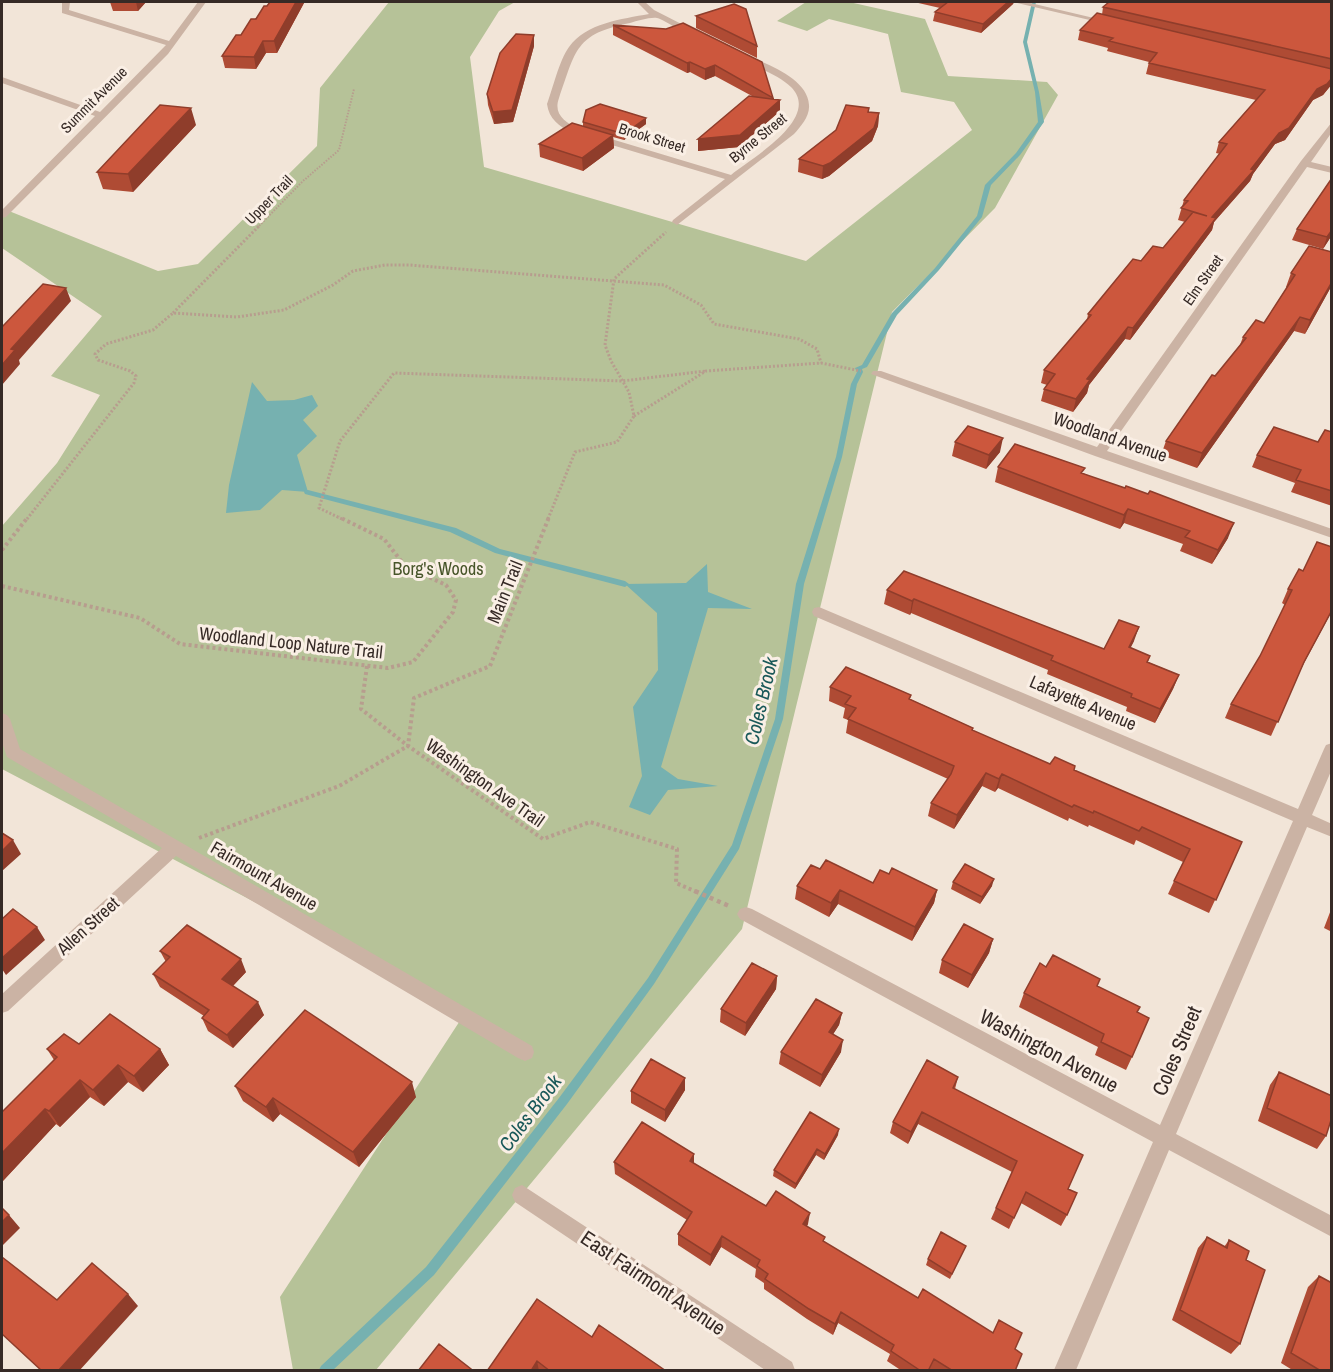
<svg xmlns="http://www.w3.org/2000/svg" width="1333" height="1372" font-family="'Archivo Narrow',sans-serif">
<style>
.green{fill:#b6c298}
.water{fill:#76b1b0}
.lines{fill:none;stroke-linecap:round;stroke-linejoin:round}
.stream{fill:#76b1b0;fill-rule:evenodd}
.path-far3{stroke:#b79d8e;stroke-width:2;stroke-dasharray:1.5 1.5;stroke-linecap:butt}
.path-far2{stroke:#b79d8e;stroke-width:3;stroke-dasharray:2 2;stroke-linecap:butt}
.path-far1{stroke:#b79d8e;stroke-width:4;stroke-dasharray:3 3;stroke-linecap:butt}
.path{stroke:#b79d8e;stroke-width:4.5;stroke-dasharray:4 4;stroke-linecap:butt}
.minor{fill:#cbb3a4;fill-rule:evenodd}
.wall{fill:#af4b34}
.shaded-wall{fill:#8f3d2b}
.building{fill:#cc573d;stroke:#8f3d2b;stroke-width:1.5}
.labels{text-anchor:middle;stroke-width:6;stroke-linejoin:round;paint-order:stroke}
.far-street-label{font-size:15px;fill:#362a26;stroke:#faefe5}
.street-label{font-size:18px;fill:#362a26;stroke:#faefe5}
.park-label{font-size:18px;fill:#475529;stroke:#faefe5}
.water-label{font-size:20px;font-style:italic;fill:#1a5959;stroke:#faefe5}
.near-street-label{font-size:21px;fill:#362a26;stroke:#faefe5}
</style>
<rect width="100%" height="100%" fill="#f2e5d8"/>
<path class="green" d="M389,2H515L499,11L470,57L484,167L806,261L972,130L954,102L901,92L888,34L829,19L807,31L777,21L806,2H849L925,19L948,76L1047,82L1058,95L995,208L892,312L742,929L376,1370H293L280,1297L465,1013L2,769V526L57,463L100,395L51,376L102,316L2,248V212L4,209L158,271L198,264L317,146L320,88Z"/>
<path class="water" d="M252,382L267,401L294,400L312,395L318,406L303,420L317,436L297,455L308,492L282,490L260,510L226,513L229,485Z
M707,564L708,592L752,609L708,608L661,767L678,779L718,786L668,790L650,815L629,807L642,776L633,707L658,670L657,613L625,584L686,583Z"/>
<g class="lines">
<path class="stream" d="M1032,2H1036L1027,42L1039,92L1044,122L1020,155L991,185L982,217L939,270L897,315L867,367L862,369L863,372L857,384L842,457L804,584L783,719L739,849L654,984L567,1104L434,1275L333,1370H319L321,1366L426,1267L559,1098L648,978L732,845L775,719L796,584L836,457L851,384L857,372L855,368L862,365L892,313L935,268L977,216L985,185L1016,153L1038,122L1035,92L1023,42Z
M305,490H308L456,528L500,549L625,581L629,584L625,587L495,553L450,532L305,494L304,492Z"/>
<path class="path-far3" d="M257,228L303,181L339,150L354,89"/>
<path class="path-far2" d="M173,313L259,226
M634,416L706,371L821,363L861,371
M27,519L134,383L136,376L130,371L98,360L95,354L106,344L153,330L173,313L237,317L284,310L333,285L353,271L385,265H409L664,285L701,305L714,324L799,339L817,349L821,363
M342,519L319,508L340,441L394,373L622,381L706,371
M548,519L575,452L617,442L634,416L629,392L611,361L605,345L614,279L666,232"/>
<path class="path-far1" d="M2,550L28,517
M2,586L140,618L180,644L388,668L413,662L453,612L456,600L446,585L405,566L384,539L339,517
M367,666L361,709L408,746L543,839L590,822L677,849L676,883L699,893
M199,838L339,786L408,746L414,698L490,666L549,517"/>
<path class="path" d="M695,891L729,906"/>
<path class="minor" d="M62,2H70L69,10L169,41L198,2H206L168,54L6,217L2,218V210L95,116L2,83V77L100,112L166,45L62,13Z
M637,2H645L654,10L699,33C688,40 669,21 657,18C650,17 637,21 630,23C575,34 576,50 559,98C553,114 565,122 578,129L731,175C752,158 822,118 791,87C778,75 759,68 743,60V56H749C768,65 808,79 809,105C810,116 801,126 794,134L677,225L672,222L673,220L725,179L572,133C559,126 549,119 547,104C553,88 559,61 569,47C586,23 622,19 649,14Z
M1013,2H1026L1115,23L1111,25Z
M1332,122V132L1311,162L1332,167V173L1307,167L1107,451L1332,529V538L1095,456L871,374L873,371H881L1097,447L1301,161Z
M819,607L1298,809L1324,749L1326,745L1332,743V769L1312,815L1332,824V837L1307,827L1176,1134L1332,1216V1237L1169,1150L1076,1370H1054L1153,1142L740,919L737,914L740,909L746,907L752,909L1160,1125L1293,821L814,616L812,612L814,608Z
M2,713L7,715L10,719L20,749L532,1046L534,1052L532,1058L525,1061L518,1058L176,856L8,1011L2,1013V994L162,848L7,757L2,742Z
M522,1185L792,1362L795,1370H765L515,1202L512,1195L515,1188Z"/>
</g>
<path class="wall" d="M110,2H146L138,11H113Z
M270,2H308L307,3H304L277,53H266L256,69L225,68L222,56Z
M914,2H1014L1013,4L981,33L933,21L935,12L940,8Z
M1332,2V84L1323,95L1313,100L1285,140L1275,144L1253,174L1250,181L1214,222L1212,230L1130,340L1125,339L1089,385L1087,393L1073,412L1041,401L1044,389L1047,385L1041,383L1044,370L1087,320L1088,314L1141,261L1163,248L1185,222L1178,220L1184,200L1220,154L1216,153L1219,142L1256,100L1146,74L1149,62L1107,51L1108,48L1078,40L1080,30L1102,15L1103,7Z
M696,16L757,46V58L696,28Z
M613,25L666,29L773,98V99L780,100V111L739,147L698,151V139L752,96L715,76L705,80L690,72L687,73L613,35Z
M534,35V46L513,122L494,124L488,105L487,94Z
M869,112L879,113L878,126L872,141L829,176L822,179L798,172L799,159Z
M583,122L646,124L624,140L613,137L614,148L583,171L540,157L539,144L583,126Z
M196,125L133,192L103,189L97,172Z
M1332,178V235L1323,249L1292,240L1297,229Z
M1332,252V285L1305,334L1294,331L1197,468L1161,455L1166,441L1240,345L1243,337L1264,323L1287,287H1286L1291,273Z
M1332,432V506L1291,492L1295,483L1252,467L1257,455L1318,442Z
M955,442L1000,452L986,469L952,456Z
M998,467L1083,473L1228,538L1212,564L1180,551L1183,544L1124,523L1120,529L995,482Z
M1332,547V611L1301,669L1271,736L1225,718L1231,704L1260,656L1285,605L1282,603L1288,589L1303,571Z
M887,590L1104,649L1134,641L1130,648L1150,656L1148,662L1179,675L1173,689L1155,723L1126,711L1127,707L1047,674L1048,670L911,613L910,615L884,604Z
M830,687L911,695L910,699L973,728L972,730L1050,764L1074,770L1242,842L1209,913L1168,894L1183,862L1136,840L1134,845L1089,825L1088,827L1069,818L1068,821L998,788L995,792L982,786L954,829L928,816L931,803L948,779L846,733L848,720L843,718L845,708L829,701Z
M820,869L873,883L889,874L937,890L934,903L912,941L838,904L829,917L795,899L797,886Z
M953,882L992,886L980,904L951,889Z
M1332,907V932L1324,928Z
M993,939L989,953L968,988L939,973L942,960Z
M160,951L246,972L233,986L264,1015L233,1048L208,1031L202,1018L204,1016L160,987L153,974L166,962Z
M1046,967L1097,986L1137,1012L1132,1057L1126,1070L1095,1055L1098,1047L1019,1007L1024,993Z
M777,976L776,989L745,1036L720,1022L721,1009Z
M842,1013L839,1025L833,1034L841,1052L820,1087L779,1064L781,1052Z
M79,1044L160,1049L169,1065L143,1092L128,1082L104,1106L90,1097L60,1127L56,1124L2,1182L54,1060L47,1049Z
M1279,1072L1326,1136L1317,1149L1258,1121L1270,1085Z
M958,1077L955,1089L1068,1189L1067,1215L1061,1226L1021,1203L1009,1229L991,1219L1012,1172L918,1124L908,1144L890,1133L893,1122Z
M685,1078V1090L665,1122L631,1103V1091Z
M235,1086L416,1097L359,1167L280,1114L273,1122L243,1101Z
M838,1135L824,1160L816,1155L795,1189L773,1176L774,1170Z
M614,1162L694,1163L766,1206L808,1224L807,1226L824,1242L918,1298L1015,1349V1371H932L930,1369L929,1371H902L887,1361L890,1354L838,1323L833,1335L807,1319L764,1289V1283L755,1277L756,1269L721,1247L710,1266L678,1245V1234L687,1220L615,1174Z
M1207,1237L1224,1247L1229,1240L1246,1260L1240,1344L1231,1354L1172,1320L1198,1248Z
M966,1246L950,1279L926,1265L928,1259Z
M1319,1276L1332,1371H1294L1281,1363L1308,1287Z
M592,1337L666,1371H487Z"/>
<path class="shaded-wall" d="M136,2H146L138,11Z
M296,2H303L304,3L277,53L274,41Z
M1008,2H1014L1013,4L981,33L983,24Z
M534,35V46L513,122L494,124L493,112Z
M263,41L266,53L256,69L254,57Z
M690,62V72L687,73V63Z
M715,65V76L705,80V69Z
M1332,78V84L1323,95L1313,100L1285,140L1275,144L1253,174L1250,181L1214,222L1212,230L1130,340L1133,328L1212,217L1279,133L1317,89Z
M780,100V111L739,147L698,151V139Z
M191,108L196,125L133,192L128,174Z
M879,113L878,126L872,141L829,176L822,179L823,166Z
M646,118V124L624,140V134Z
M613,135L614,148L583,171L582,158Z
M1332,230V235L1323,249L1327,237Z
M1332,282V285L1305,334L1310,320Z
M66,288L71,301L19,360L20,364L2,385V365L11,349Z
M1300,317L1294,331L1197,468L1202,453Z
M1128,327L1125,339L1089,385L1087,393L1073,412L1076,399L1087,379Z
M1003,438L1000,452L986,469L989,455Z
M1128,509L1124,523L1120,529L1124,515Z
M1234,523L1228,538L1212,564L1218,550Z
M914,599L911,613L910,615L912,601Z
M1139,627L1134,641L1124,661L1129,647Z
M1179,675L1173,689L1155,723L1160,709Z
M986,773L982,786L954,829L957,815Z
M1002,774L998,788L995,792L999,779Z
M13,840L21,854L2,871V851Z
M994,879L992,886L980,904L982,897Z
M840,890L838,904L829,917L831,903Z
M937,890L934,903L912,941L915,927Z
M37,927L45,940L6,975L2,969V958Z
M993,939L989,953L968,988L972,975Z
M241,959L246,972L227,992L222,979Z
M777,976L776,989L745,1036L746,1023Z
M258,1002L264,1015L233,1048L227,1035Z
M842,1013L839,1025L827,1044L829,1032Z
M843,1040L841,1052L820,1087L822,1075Z
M160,1049L169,1065L143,1092L134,1076Z
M118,1065L128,1082L104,1106L93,1090Z
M685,1078V1090L665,1122V1110Z
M80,1080L90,1097L60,1127L49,1111Z
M412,1082L416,1097L359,1167L353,1152Z
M273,1098L280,1114L273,1122L266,1107Z
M45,1109L56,1124L2,1182V1153Z
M922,1112L918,1124L908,1144L911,1132Z
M839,1129L838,1135L824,1160L825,1154Z
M817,1149L816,1155L795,1189L796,1184Z
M694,1154V1166L690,1161Z
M810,1213L808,1224L801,1235L803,1224Z
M9,1215L20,1228L2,1246V1222Z
M722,1236L721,1247L710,1266L711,1255Z
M128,1294L138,1306L79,1371H58Z
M841,1312L838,1323L833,1335L835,1324Z
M537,1361L539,1371H531Z"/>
<path class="building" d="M270,2H296L274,41H263L254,57L222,56L236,35H241L251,19H256L264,6H267Z
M948,2H1008L983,24L935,12Z
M1109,2H1332V59L1103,7Z
M734,4L746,9L757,46L696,16Z
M1097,13L1332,69V78L1327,84L1317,89L1289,128L1279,133L1251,169L1254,170L1212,217L1216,218L1133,328L1128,327L1087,379L1090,380L1076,399L1044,389L1055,374L1044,370L1091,315L1088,314L1133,259L1141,261L1153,246L1163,248L1193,212L1207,216L1181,208L1188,201L1184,200L1227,144L1219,142L1265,90L1149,63L1157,53L1109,41L1113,38L1080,30Z
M683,23L762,62L773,98L715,65L705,69L690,62L687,63L613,25L666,29Z
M516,34L534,35L512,110L493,112L487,94L500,53Z
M749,96L780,100L740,135L698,139Z
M600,104L646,118L624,134L583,122L586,110Z
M160,105L191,108L128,174L97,172Z
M846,105L869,108L868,112L879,113L874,128L830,163L823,166L799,159L836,130Z
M572,123L613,135L582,158L539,144Z
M1332,178V230L1327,237L1297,229Z
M1309,246L1332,252V282L1310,320L1300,317L1202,453L1166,441L1212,375L1215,376L1246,338L1243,337L1256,320L1264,323L1295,275L1291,273Z
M43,284L66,288L11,349L15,350L2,365V327Z
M968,426L1003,438L989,455L955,442Z
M1274,427L1318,442L1325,430L1332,432V491L1296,480L1301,470L1257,455Z
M1015,444L1085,468L1081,473L1125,488L1126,486L1148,494L1150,491L1234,523L1218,550L1185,537L1190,531L1128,509L1124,515L998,467Z
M1317,542L1332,547V610L1304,662L1278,722L1231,704L1260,656L1292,590L1288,589L1299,569L1303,571Z
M904,571L1104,649L1119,620L1139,627L1129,647L1150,656L1147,662L1179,675L1160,709L1131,697L1132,694L1051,660L1053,656L914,599L912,601L887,590Z
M846,667L911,695L909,699L973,728L972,730L1050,764L1055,757L1075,766L1074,770L1242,842L1216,900L1174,881L1190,849L1142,827L1139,831L1094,811L1093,813L1074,805L1072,807L1002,774L999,779L986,773L957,815L931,803L951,774L954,766L848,719L856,708L845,704L851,696L830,687Z
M2,833L13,840L2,851Z
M826,860L873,883L880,870L889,874L892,868L937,890L915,927L840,890L831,903L797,886L811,865L820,869Z
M965,864L994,879L982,897L953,882Z
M13,909L37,927L2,958V919Z
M964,924L993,939L972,975L942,960Z
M187,925L241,959L222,979L258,1002L227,1035L202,1018L209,1010L153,974L170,957L160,951Z
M1053,955L1100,979L1097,986L1140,1007L1137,1012L1149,1018L1132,1057L1101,1042L1104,1034L1024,993L1040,963L1046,967Z
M752,963L777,976L746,1023L721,1009Z
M816,999L842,1013L829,1032L843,1040L822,1075L781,1052Z
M305,1010L412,1082L353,1152L273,1098L266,1107L235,1086Z
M110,1014L160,1049L134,1076L118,1065L93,1090L80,1080L49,1111L45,1109L2,1153V1112L57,1057L47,1049L64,1034L79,1044Z
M651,1059L685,1078L665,1110L631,1091Z
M927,1060L958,1077L953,1088L1083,1155L1068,1189L1077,1193L1067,1215L1026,1192L1014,1218L996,1208L1017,1161L922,1112L911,1132L893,1122Z
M1279,1072L1332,1096V1117L1326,1136L1267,1108Z
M810,1112L839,1129L825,1154L817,1149L796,1184L774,1170Z
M642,1122L694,1154L690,1161L766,1206L776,1191L810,1213L803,1224L825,1237L823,1241L918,1298L923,1289L993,1333L999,1320L1022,1333L1015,1349L1022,1354L1015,1371H953L934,1359L928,1371H921L891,1351L894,1345L841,1312L835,1324L809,1309L765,1279L768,1274L757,1266L760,1260L722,1236L711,1255L678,1234L692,1212L614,1162Z
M2,1208L9,1215L2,1222Z
M941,1232L966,1246L952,1274L928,1259Z
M1207,1237L1227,1248L1229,1240L1249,1251L1246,1260L1265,1270L1240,1344L1180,1310Z
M2,1257L57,1300L92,1263L128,1294L58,1371H42L2,1334Z
M1319,1276L1332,1283V1371H1321L1291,1353Z
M537,1299L592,1337L599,1325L666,1371H550L537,1361L531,1371H487Z
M439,1344L471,1369L470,1371H418Z"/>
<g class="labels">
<g class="far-street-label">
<text transform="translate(94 100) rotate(-45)" y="5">Summit Avenue</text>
<text transform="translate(652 138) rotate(17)" y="5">Brook Street</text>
<text transform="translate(758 138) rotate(-39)" y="5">Byrne Street</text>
<text transform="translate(269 200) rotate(-46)" y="5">Upper Trail</text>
<text transform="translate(1203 280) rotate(-55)" y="5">Elm Street</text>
</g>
<g class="street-label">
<text transform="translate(1110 437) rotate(19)" y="6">Woodland Avenue</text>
<text transform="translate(505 592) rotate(-68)" y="6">Main Trail</text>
<text transform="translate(291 643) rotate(6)" y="6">Woodland Loop Nature Trail</text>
<text transform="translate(1083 703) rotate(23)" y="6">Lafayette Avenue</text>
<text transform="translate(485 783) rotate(35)" y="6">Washington Ave Trail</text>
<text transform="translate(264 876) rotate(30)" y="6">Fairmount Avenue</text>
<text transform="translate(88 926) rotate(-42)" y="6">Allen Street</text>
</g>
<g class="park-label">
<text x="438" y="575">Borg's Woods</text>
</g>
<g class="water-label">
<text transform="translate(761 701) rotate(-77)" y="7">Coles Brook</text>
<text transform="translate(530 1113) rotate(-53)" y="7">Coles Brook</text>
</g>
<g class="near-street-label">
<text transform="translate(1049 1051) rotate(28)" y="7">Washington Avenue</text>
<text transform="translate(1177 1051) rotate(-67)" y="7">Coles Street</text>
<text transform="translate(653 1283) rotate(34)" y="7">East Fairmont Avenue</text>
</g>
</g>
<rect width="1333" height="1372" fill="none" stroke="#362a26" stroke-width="6"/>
</svg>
